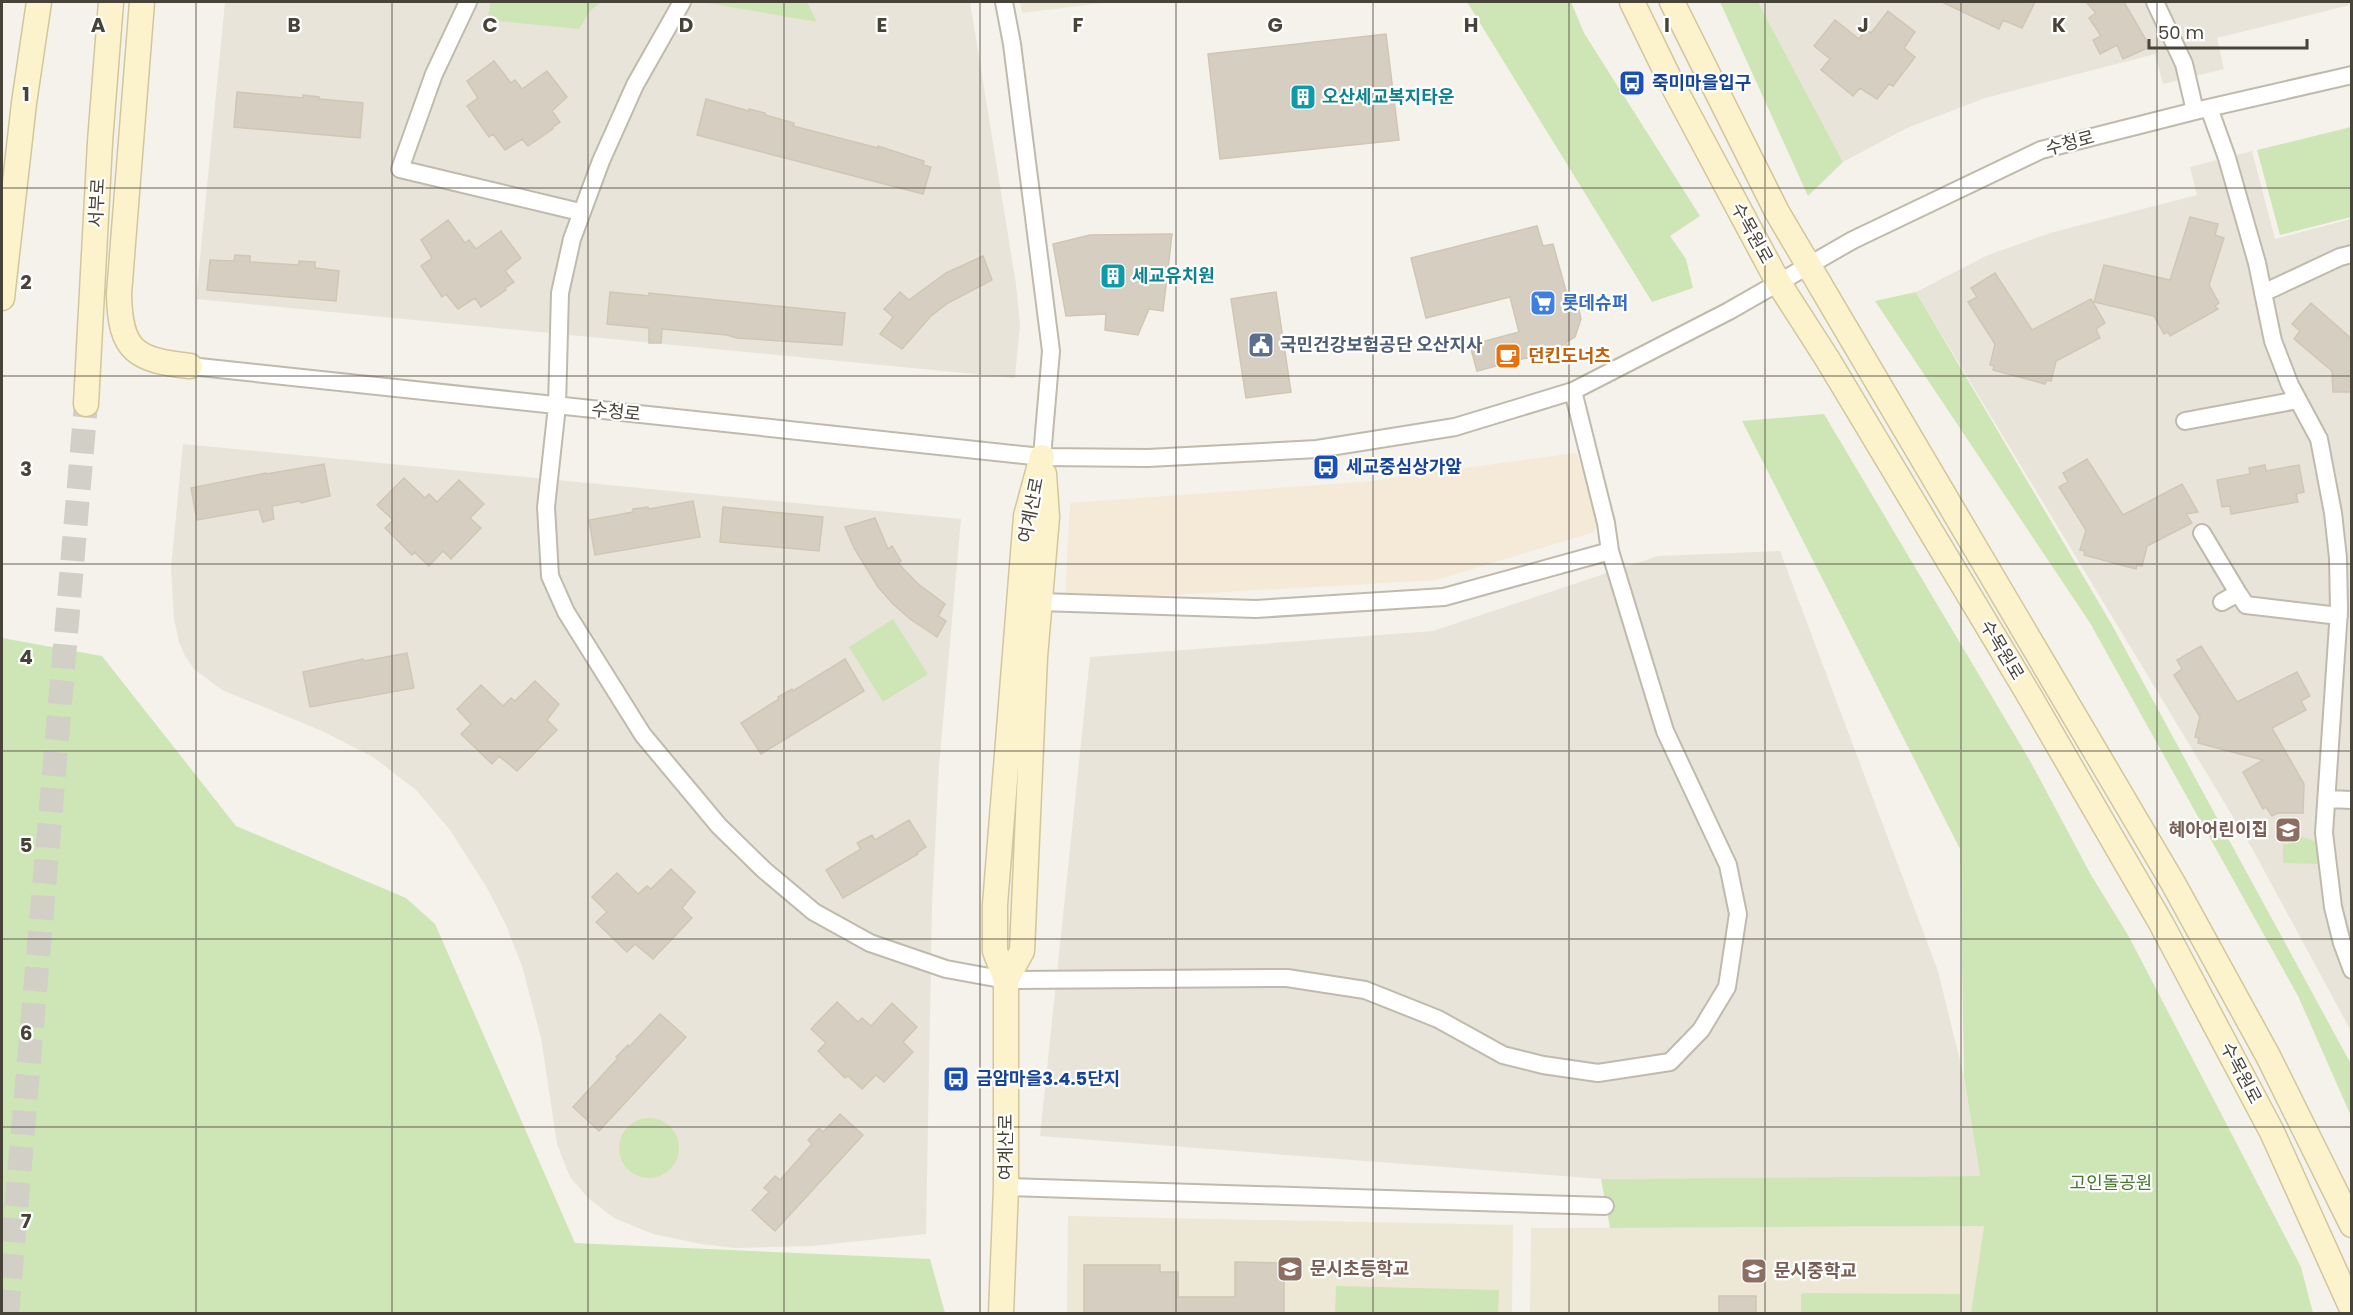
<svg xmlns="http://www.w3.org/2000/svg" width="2353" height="1315" font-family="Poppins,'Noto Sans KR',sans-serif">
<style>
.residential{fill:#e8e4d9}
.commercial{fill:#f5e9d7}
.education{fill:#ede7d5}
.green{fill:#cee6b5}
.building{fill:#d6cec0;stroke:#d0c6b4;stroke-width:1.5}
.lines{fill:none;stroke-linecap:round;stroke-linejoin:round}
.secondary-tunnel{stroke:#d2cfc7;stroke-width:24;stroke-dasharray:24 12;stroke-linecap:butt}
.street-casing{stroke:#c0baad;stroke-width:20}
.secondary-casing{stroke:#d2c69c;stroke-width:27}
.street{stroke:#fff;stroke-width:16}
.secondary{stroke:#fcf3cd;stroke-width:24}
.grid{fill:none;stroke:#484339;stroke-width:1.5;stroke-opacity:0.55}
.labels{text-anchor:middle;stroke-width:4.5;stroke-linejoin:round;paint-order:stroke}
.transit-label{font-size:18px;font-weight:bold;fill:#164399;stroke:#fff;text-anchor:start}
.culture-label{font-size:18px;font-weight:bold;fill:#0d838f;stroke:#fff;text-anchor:start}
.street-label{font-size:18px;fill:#484339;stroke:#fff}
.shop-label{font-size:18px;font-weight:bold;fill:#366cbe;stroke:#fff;text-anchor:start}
.service-label{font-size:18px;font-weight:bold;fill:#4e5e75;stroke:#fff;text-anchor:start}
.food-label{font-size:18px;font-weight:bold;fill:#c56008;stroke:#fff;text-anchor:start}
.education-label{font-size:18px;font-weight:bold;fill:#785e54;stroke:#fff;text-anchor:start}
.park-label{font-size:18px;fill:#47782e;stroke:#fff}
.grid-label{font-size:20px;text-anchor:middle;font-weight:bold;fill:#484339;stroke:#fff;stroke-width:4.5;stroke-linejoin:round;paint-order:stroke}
</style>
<rect width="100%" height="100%" fill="#f4f2ea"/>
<path class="residential" d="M225,2H970L1016,284L1020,324L1015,378L196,299Z
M1758,2H2348L2350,5L2217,38L2224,69L2163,84L2155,54L1985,98L1907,128L1843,162Z
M2252,151L2275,239L2351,219V1031L2253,850L1916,292L1988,255L2050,233L2197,195L2190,167Z
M183,444L961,519L939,766L932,906L926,1234L812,1246L735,1248L701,1244L653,1234L614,1218L588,1198L570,1177L557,1144L541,1038L522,966L506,925L487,888L450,830L416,790L373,757L322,731L222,690L194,669L185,656L179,642L174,619L171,568Z
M1780,551L1938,971L1964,1077L1980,1176L1601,1179L1040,1136L1090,657L1433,631L1658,556Z"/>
<path class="commercial" d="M1576,453L1599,519L1594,532L1436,580L1065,601L1070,503L1362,482Z"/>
<path class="education" d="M1020,2H1111L1022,13Z
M1068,1216L1513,1225L1512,1313L1067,1314Z
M1984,1226L1971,1313L1530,1314L1531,1228Z"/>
<path class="green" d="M490,2H601L590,11L579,29L488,20Z
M708,2H807L817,22L707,3Z
M1467,2H1571L1584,33L1700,216L1670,236L1686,259L1693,288L1652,302Z
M1720,2H1758L1843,162L1808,196Z
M2351,127V217L2280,235L2257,150Z
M1916,292L2112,625L2351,1064V1116L2298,996L2090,623L1875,301Z
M1824,414L2029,759L2091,875L2128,935L2301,1267L2313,1313H1971L1984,1226L1610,1228L1601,1179L1980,1176L1964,1077L1960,849L1742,421Z
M893,619L928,674L883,702L849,647Z
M2,638L102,656L236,826L406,898L435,924L575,1243L930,1259L945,1313H2Z
M2289,832L2317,842L2318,864L2283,863V844H2288Z
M619 1148a30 30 0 1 1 60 0a30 30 0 1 1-60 0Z
M1336,1286L1499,1290L1498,1313H1335Z
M1804,1293L1960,1294V1313H1801V1294Z"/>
<path class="building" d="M1942,2H2035L2022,28L2003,20L1999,29Z
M2086,2H2124L2150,47L2123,59L2117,45L2100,54L2093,40L2101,36L2089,18L2096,13Z
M1888,11L1915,32L1904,48L1915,57L1893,86L1889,84L1877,99L1860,88L1853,96L1821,70L1830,59L1814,46L1835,20L1859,39L1866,30L1871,33Z
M1386,34L1399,140L1220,159L1208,54Z
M494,61L511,83L515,80L522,89L547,71L567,97L552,111L560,122L552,128L553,129L528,146L522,139L505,150L493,134L489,137L467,106L478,98L467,81Z
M237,92L303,98V95L319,97V99L363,103L360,138L234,127Z
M706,99L749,111V109L765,113V115L794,123L793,126L878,148V146L924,161L923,165L931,167L923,194L697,135Z
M2190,217L2218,224L2215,235L2224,238L2209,285L2219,303L2215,306L2218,309L2170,336L2168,332L2164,334L2154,316L2094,302L2104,265L2170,280Z
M448,220L465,243L469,240L476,249L501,231L521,258L505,271L514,282L505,288L506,290L481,307L475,298L458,309L446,294L442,297L421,266L432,258L421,240Z
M1537,226L1543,246L1553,244L1566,291L1579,310L1581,319L1575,337L1566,342L1568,347L1477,371L1470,345L1519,332L1510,297L1426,318L1411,258Z
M1172,234L1163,311L1149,309L1138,335L1105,330L1106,314L1066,316L1053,244L1090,235Z
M235,255L250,256V262L299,265V261L315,262V268L339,271L336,301L207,290L210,260L234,261Z
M983,256L992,280L948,303L931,316L902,349L880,334L893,317L884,309L900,292L909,300L946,273Z
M1995,273L2032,330L2091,299L2105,323L2096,329L2100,338L2056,361L2051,381L2047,380L2045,384L1993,370L1994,366L1990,365L1995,344L1968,302L1977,297L1971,288Z
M610,292L649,296V293L845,313L842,345L737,338L727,335L662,329L661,343H649V328L607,324Z
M1276,292L1291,392L1246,398L1231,299Z
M2311,303L2352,339V392H2333L2332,371L2294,339L2300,331L2292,324Z
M2087,459L2123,515L2182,484L2198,512L2186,514L2192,523L2147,546L2142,566L2137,565L2136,569L2084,555L2085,551L2080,550L2086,530L2059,487L2068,482L2063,473Z
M324,464L330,496L301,503L300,501L272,506L274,519L263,522L259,509L197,520L191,488L266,473V474Z
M2265,465L2266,471L2299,465L2304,492L2296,494L2298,502L2231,514L2230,506L2222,507L2217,480L2250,474L2249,468Z
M404,478L425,498L429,494L437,502L459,480L484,504L470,518L481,528L451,559L443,551L429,566L414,552L412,555L385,528L393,520L377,505Z
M693,501L700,537L595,555L589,520L633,512V509L648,507L649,509Z
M723,507L823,517L819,551L720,542Z
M875,518L888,549L892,546L901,561L898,563L917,583L945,604L938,616L946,621L937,637L910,619L893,604L878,587L854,548L845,527Z
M2201,646L2237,702L2297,672L2310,696L2301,701L2306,710L2272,728L2304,784L2303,813H2278L2272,816L2266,807L2263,809L2243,772L2263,760L2198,743L2199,738L2195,737L2200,717L2174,675L2182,669L2177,660Z
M407,653L414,688L310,707L303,672L363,659L364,661Z
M845,659L864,691L761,754L741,723L779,699L778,697L792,689L793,691Z
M535,681L559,704L547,720L557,730L517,771L499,756L492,764L461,734L471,724L457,709L481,685L503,706L511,698L515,701Z
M909,820L926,847L917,853L918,854L843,898L826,870L861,849L857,843L872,835L875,840Z
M671,869L695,892L682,908L692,918L653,959L635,944L627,952L596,922L607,912L592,897L617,873L638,894L647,886L651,889Z
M837,1002L858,1022L862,1018L871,1026L892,1003L917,1027L903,1042L913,1052L884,1082L876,1075L862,1089L848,1076L845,1078L818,1051L826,1043L811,1029Z
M660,1014L686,1037L599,1131L573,1107L618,1058L616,1057L628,1045L629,1047Z
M840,1114L863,1135L775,1231L752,1210L769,1192L764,1188L775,1176L780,1180L812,1144L808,1140L819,1128L823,1132Z
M1235,1262L1284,1263V1314H1084V1265H1160V1272H1178V1297H1235Z
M1719,1296H1756V1314H1719Z"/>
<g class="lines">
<path class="secondary-tunnel" d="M7,1314L86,404"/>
<g class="street-casing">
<path id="street" d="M468,2L434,74L400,169L580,212
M682,2L635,85L601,161L572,239L560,293L557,406L546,507L550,576L566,612L643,735L719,826L764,870L814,912L870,943L946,969L1006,980L1287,978L1365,990L1438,1019L1503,1055L1543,1065L1598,1073L1670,1062L1701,1030L1727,987L1738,914L1728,865L1665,731L1610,551
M1004,2L1012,44L1051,351L1042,457
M2155,2L2184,64L2195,111
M2209,108L2227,158L2257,263L2273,341L2290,385L2319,439L2333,513L2338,558L2339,610L2324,833L2333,907L2342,943L2352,970
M2263,293L2340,257L2352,254
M190,366L1042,457L1148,458L1317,449L1455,427L1573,391L1729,311L1853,240L2041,150L2195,111L2352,75
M2185,421L2298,400
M2202,533L2238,593
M1040,602L1256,609L1444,597L1610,551L1606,523L1573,391
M2222,602L2238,593L2246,605L2339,616
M2327,799L2352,800
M1006,1187L1605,1206"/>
</g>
<g class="secondary-casing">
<path id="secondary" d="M142,2L119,294C120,352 136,360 190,366
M1632,2L1672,84L1778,282L1828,360L2029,695L2161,923L2272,1132L2352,1309
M1672,2L1777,212L2173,883L2268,1056L2352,1225
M2,298L24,103L39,2
M86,404L100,142L111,2
M1006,980L1022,951L1035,657L1047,517L1044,474
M1001,1314L1006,1187V980L995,951V905L1026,516L1042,457"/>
</g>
<use href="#street" class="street"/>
<use href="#secondary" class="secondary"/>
</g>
<path class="grid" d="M196,2V1314M392,2V1314M588,2V1314M784,2V1314M980,2V1314M1176,2V1314M1373,2V1314M1569,2V1314M1765,2V1314M1961,2V1314M2157,2V1314M2,188H2352M2,376H2352M2,564H2352M2,751H2352M2,939H2352M2,1127H2352"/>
<defs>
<g id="bus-square" transform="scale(1.35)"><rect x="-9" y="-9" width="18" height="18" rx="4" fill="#1a4fb4" stroke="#fff"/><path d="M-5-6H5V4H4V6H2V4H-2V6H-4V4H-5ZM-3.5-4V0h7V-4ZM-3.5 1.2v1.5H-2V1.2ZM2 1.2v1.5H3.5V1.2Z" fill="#fff"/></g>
<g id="building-square" transform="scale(1.35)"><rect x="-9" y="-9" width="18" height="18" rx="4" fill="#0f9aa8" stroke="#fff"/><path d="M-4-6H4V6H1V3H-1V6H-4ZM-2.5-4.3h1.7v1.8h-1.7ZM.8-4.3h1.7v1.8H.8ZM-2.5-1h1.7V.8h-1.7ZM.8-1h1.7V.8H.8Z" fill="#fff"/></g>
<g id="supermarket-square" transform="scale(1.35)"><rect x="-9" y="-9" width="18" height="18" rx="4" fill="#3f7fe0" stroke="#fff"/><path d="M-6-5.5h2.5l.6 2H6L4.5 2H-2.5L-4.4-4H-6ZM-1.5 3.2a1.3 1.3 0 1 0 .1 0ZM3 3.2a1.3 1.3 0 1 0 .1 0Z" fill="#fff"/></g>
<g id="civic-square" transform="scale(1.35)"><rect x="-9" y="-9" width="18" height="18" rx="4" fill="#5c6f8a" stroke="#fff"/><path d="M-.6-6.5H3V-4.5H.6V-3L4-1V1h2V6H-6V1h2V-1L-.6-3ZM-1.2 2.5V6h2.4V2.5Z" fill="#fff"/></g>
<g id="cafe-square" transform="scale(1.35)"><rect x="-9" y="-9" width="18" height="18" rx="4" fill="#e8710a" stroke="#fff"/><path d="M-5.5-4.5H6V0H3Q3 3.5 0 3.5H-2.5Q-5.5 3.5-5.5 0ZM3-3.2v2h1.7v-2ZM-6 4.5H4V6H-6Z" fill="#fff"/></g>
<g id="school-square" transform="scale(1.35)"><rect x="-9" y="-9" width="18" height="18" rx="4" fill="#8d6e63" stroke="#fff"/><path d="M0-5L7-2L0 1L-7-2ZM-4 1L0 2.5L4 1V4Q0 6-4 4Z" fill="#fff"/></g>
</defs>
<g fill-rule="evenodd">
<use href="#bus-square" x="1632" y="83"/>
<use href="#building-square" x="1303" y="97"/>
<use href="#building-square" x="1113" y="276"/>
<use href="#supermarket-square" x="1543" y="303"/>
<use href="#civic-square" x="1261" y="345"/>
<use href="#cafe-square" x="1508" y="356"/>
<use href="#bus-square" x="1326" y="467"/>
<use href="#school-square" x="2288" y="830"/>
<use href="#bus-square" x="956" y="1079"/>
<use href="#school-square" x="1290" y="1269"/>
<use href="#school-square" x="1754" y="1271"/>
</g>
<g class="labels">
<g class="transit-label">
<text x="1652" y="89">죽미마을입구</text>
<text x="1346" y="473">세교중심상가앞</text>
<text x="976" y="1085">금암마을3.4.5단지</text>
</g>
<g class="culture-label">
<text x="1322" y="103">오산세교복지타운</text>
<text x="1132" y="282">세교유치원</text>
</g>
<g class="street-label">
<text transform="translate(2070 143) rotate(-15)" y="6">수청로</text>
<text transform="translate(97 203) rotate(-87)" y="6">서부로</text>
<text transform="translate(1752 233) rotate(61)" y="6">수목원로</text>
<text transform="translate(616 412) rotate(6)" y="6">수청로</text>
<text transform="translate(1031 510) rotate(-79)" y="6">여계산로</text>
<text transform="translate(2002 650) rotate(59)" y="6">수목원로</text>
<text transform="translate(2241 1073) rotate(62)" y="6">수목원로</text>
<text transform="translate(1006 1147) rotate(-90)" y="6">여계산로</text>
</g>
<g class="shop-label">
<text x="1562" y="309">롯데슈퍼</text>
</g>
<g class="service-label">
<text x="1280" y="351">국민건강보험공단 오산지사</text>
</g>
<g class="food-label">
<text x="1528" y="362">던킨도너츠</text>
</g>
<g class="education-label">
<text x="2268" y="836" text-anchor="end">혜아어린이집</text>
<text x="1310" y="1275">문시초등학교</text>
<text x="1774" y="1277">문시중학교</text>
</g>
<g class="park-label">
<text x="2111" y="1189">고인돌공원</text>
</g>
</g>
<g class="grid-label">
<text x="98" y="32">A</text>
<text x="294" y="32">B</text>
<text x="490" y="32">C</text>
<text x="686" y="32">D</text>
<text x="882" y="32">E</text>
<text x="1078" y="32">F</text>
<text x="1275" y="32">G</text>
<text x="1471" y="32">H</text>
<text x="1667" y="32">I</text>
<text x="1863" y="32">J</text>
<text x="2059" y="32">K</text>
<text x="26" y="101">1</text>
<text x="26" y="289">2</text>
<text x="26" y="476">3</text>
<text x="26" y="664">4</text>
<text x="26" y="852">5</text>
<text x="26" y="1040">6</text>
<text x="26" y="1228">7</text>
</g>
<rect width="2353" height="1315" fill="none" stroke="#484339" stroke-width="6"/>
<path d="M2149 39v9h158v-9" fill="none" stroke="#484339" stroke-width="3"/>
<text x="2158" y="39" font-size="18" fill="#484339" stroke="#ffffff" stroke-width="4.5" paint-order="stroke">50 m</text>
</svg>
